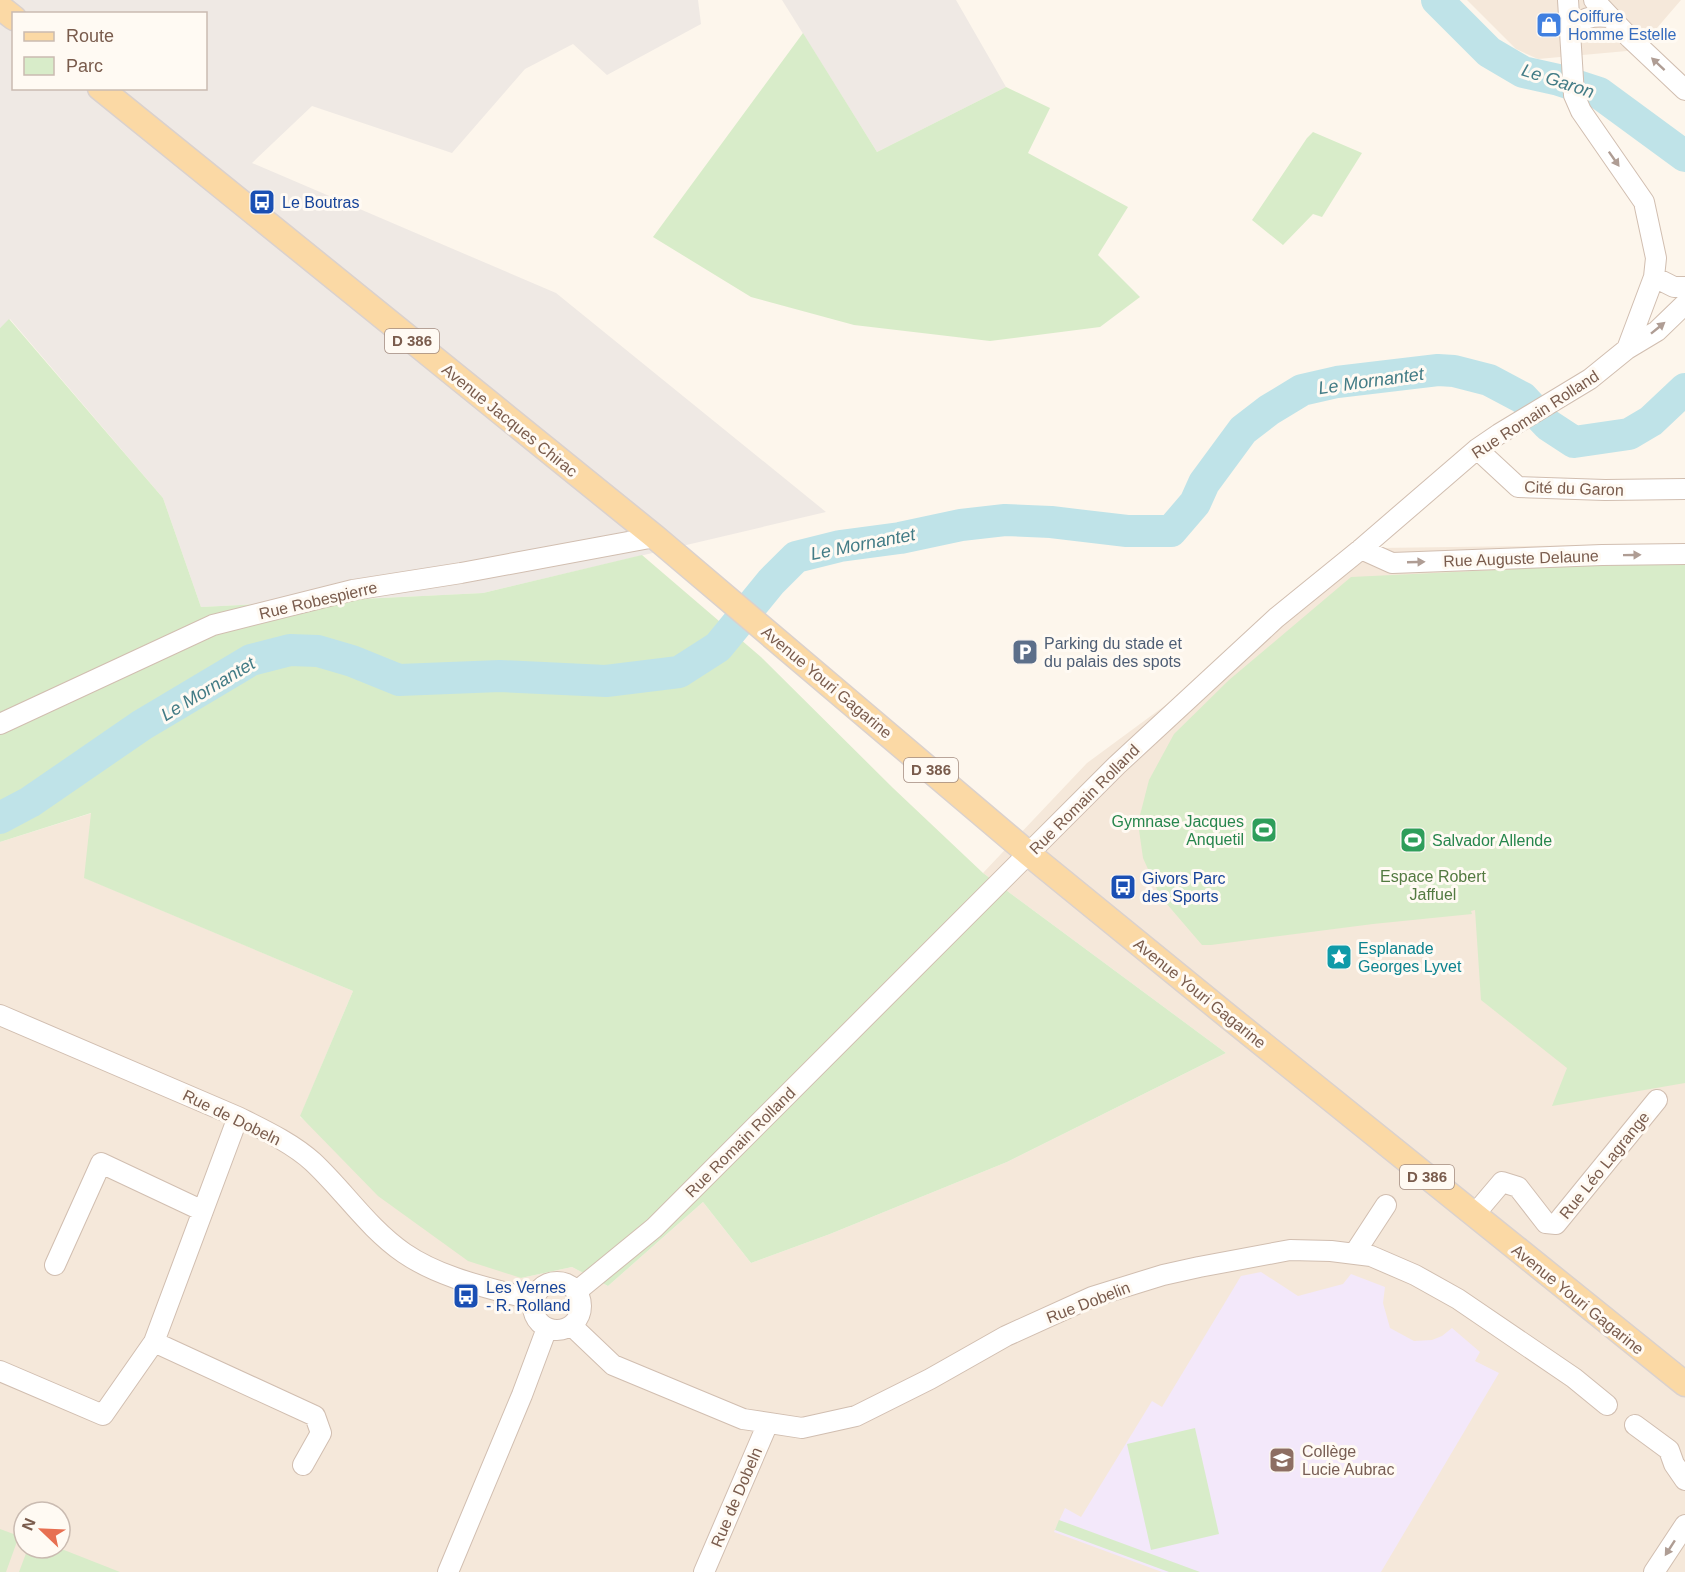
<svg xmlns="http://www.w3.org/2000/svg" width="1685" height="1572" font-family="Helvetica,sans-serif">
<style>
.residential{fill:#f5e8da;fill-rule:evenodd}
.industrial{fill:#efe9e4;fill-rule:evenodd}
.education{fill:#f3e8fa}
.green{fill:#d8ecc9}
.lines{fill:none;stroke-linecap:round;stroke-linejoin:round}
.river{stroke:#bfe3e8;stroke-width:32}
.minor-casing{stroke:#d1beb0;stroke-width:22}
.major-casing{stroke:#dad1cd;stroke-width:27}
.minor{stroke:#fff;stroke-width:20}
.major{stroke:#fbd9a5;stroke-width:24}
.oneway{fill:#af9d94}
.labels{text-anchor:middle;stroke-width:6;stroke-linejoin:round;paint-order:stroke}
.shield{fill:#fffaf3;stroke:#a28b7f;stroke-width:1.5}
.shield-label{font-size:15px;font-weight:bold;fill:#7a5c4d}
.shop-label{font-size:16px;fill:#366cbe;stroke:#fffaf3;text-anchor:start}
.transit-label{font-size:16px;fill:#164399;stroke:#fffaf3;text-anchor:start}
.street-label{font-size:16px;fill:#7a5c4d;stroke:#fffaf3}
.service-label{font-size:16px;fill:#4e5e75;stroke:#fffaf3;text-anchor:start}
.leisure-label{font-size:16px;fill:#27864d;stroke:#fffaf3;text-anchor:end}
.park-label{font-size:16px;fill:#537a41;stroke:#fffaf3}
.culture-label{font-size:16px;fill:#0d838f;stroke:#fffaf3;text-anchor:start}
.education-label{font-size:16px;fill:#785e54;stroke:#fffaf3;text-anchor:start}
.water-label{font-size:18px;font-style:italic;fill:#437c86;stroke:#fffaf3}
</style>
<rect width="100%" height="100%" fill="#fdf6ec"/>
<path class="residential" d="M1467,0H1681L1638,50L1538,59L1516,49Z
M1685,544V1572H0V842L92,813L85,878L353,991L300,1117L521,1278L572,1267L608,1286L703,1202L751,1263L830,1234L1007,1162L1226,1053L983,873L1087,763L1379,548ZM24,1512H60V1548H24Z"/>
<path class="industrial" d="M0,0H698L701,24L607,75L573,44L525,69L452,153L312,106L252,163L556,293L826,512L483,593L201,607L163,498L10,319L0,328ZM14,14H206V88H14Z
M782,0H956L1006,87L877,152Z"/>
<path class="education" d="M1261,1272L1298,1296L1343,1284L1351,1274L1385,1287L1383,1303L1390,1328L1414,1341L1432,1340L1442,1336L1452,1328L1480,1352L1475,1361L1499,1373L1381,1572H1162L1054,1532L1065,1508L1081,1517L1152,1401L1162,1407L1241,1276Z"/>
<path class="green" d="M803,33L877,152L1006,87L1050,108L1028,153L1128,207L1098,255L1140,297L1100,327L990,341L854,325L751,297L653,237Z
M1313,132L1362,153L1322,217L1313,214L1283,245L1252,220L1307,138Z
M9,319L163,498L201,607L483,593L642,555L761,657L893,788L983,873L1226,1053L1007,1162L830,1234L751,1263L703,1202L608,1286L572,1267L521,1278L468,1261L378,1196L300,1116L353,991L84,878L91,813L0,842V328Z
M1602,562H1685V1083L1552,1106L1567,1068L1481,1000L1475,910L1471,911L1472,914L1373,924L1211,945H1202L1160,896L1143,858L1138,823L1149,780L1174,734L1229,680L1351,577L1554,567Z
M1195,1428L1219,1534L1151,1550L1127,1444Z
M1059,1520L1200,1572H1169L1055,1530Z
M0,1529L19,1536L6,1572H0Z
M28,1548H59L120,1572H19Z"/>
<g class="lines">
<path class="river" d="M1437,0L1489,52L1523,72L1559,80L1599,93L1685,156
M0,818L30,802L142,725L251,660L290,650L318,651L352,661L399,680L500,676L606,681L679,672L718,647L771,582L796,557L840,546L900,538L961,525L1005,520L1051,522L1127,531H1171L1195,503L1204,483L1243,430L1269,410L1302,390L1337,382L1438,370L1454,371L1489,380L1523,398L1548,425L1574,442L1629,434L1651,421L1685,389"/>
<g class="minor-casing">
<path id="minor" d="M1568,0L1574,95L1581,111L1644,202L1656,258L1654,277L1627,349
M1594,0L1630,38L1685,90
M1569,31C1583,18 1590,15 1609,17
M1654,277L1674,287H1685
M1477,449L1518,487L1605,490L1685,489
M1361,549L1392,563L1602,555L1685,554
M0,724L213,625L353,590L461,573L655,537
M0,1015L238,1117C264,1130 292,1143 313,1162C345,1192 368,1228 404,1253C442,1279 490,1288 534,1300
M1474,1215L1502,1182L1518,1187L1546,1223L1556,1224L1657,1100
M1354,1254L1386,1205
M55,1265L101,1163L203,1211
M533 1306a24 24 0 1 1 48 0a24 24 0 1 1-48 0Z
M577,1291L654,1228L1117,765L1276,618L1361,549L1477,449L1499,434L1590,379L1627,349L1657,331L1685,304
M572,1326L613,1365L743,1419L802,1428L856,1416L930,1379L1006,1336L1092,1297L1163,1275L1199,1267L1290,1250L1331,1251L1371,1256L1415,1275L1458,1299L1574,1378L1607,1405
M154,1342L238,1117
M0,1371L103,1415L154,1342L315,1416L321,1433L303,1465
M1635,1425L1669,1450L1674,1464L1685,1480
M448,1572L522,1395L547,1328
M704,1572L768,1423
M1654,1572L1685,1525"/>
</g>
<g class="major-casing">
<path id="major" d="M0,7L14,18
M100,88L655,537L1029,854L1229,1017L1685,1384"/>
</g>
<use href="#minor" class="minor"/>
<use href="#major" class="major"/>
</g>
<defs><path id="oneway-solid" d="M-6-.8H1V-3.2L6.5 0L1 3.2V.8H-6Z" transform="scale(1.5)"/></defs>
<g class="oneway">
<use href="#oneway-solid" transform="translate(1658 64) rotate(-137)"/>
<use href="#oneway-solid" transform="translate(1614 159) rotate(55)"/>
<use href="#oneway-solid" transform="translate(1658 328) rotate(-39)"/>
<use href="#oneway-solid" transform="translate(1632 555) rotate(-1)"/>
<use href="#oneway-solid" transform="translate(1416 562) rotate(-2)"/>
<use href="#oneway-solid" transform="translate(1670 1548) rotate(123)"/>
</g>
<defs>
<g id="shop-square" transform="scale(1.35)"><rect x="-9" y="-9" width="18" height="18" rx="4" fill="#3f7fe0" stroke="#fffaf3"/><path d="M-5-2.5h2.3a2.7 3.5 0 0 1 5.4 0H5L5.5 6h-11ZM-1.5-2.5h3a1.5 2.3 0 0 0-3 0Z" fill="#fff"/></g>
<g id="bus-square" transform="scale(1.35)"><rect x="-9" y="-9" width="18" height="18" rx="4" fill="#1a4fb4" stroke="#fffaf3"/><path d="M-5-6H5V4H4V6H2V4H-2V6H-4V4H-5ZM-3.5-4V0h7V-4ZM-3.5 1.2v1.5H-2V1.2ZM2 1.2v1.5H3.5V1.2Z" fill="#fff"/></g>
<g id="parking-square" transform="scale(1.35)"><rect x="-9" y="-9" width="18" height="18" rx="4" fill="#5c6f8a" stroke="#fffaf3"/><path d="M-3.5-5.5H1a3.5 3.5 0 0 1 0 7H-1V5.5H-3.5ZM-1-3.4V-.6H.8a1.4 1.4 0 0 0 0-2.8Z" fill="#fff"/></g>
<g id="stadium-square" transform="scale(1.35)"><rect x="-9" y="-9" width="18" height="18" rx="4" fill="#2e9e5b" stroke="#fffaf3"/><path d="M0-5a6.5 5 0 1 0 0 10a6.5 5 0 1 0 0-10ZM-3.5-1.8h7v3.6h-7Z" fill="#fff"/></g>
<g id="sight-square" transform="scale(1.35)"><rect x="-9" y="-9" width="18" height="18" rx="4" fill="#0f9aa8" stroke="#fffaf3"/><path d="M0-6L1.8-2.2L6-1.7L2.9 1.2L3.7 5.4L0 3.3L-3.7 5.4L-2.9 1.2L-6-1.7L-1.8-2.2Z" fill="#fff"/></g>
<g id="school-square" transform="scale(1.35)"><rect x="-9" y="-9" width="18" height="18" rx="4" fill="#8d6e63" stroke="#fffaf3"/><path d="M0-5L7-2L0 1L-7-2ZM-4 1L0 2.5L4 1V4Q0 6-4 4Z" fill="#fff"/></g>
</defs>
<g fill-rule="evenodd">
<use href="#shop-square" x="1549" y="25"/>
<use href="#bus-square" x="262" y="202"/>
<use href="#parking-square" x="1025" y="652"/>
<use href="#stadium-square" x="1264" y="830"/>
<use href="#stadium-square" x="1413" y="840"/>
<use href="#bus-square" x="1123" y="887"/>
<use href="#sight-square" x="1339" y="957"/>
<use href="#bus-square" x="466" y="1296"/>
<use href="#school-square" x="1282" y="1460"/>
</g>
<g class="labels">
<g class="shield">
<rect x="385" y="329" width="54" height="24" rx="4.5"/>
<rect x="904" y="758" width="54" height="24" rx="4.5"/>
<rect x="1400" y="1165" width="54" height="24" rx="4.5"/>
</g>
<g class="shield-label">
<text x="412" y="346">D 386</text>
<text x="931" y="775">D 386</text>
<text x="1427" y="1182">D 386</text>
</g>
<g class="shop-label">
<text x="1568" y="22">Coiffure<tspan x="1568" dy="18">Homme Estelle</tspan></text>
</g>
<g class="transit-label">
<text x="282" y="208">Le Boutras</text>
<text x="1142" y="884">Givors Parc<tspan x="1142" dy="18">des Sports</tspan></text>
<text x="486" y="1293">Les Vernes<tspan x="486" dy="18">- R. Rolland</tspan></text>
</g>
<g class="street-label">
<text transform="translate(1535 414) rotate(-33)" y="6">Rue Romain Rolland</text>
<text transform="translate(510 420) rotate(39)" y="6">Avenue Jacques Chirac</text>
<text transform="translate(1574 488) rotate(2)" y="6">Cité du Garon</text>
<text transform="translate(1521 558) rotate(-2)" y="6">Rue Auguste Delaune</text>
<text transform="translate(318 600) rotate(-13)" y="6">Rue Robespierre</text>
<text transform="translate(827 682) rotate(40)" y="6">Avenue Youri Gagarine</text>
<text transform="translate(1084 799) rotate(-45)" y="6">Rue Romain Rolland</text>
<text transform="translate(1200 993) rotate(39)" y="6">Avenue Youri Gagarine</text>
<text transform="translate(232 1117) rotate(26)" y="6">Rue de Dobeln</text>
<text transform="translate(740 1142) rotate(-45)" y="6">Rue Romain Rolland</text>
<text transform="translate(1604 1165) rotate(-51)" y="6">Rue Léo Lagrange</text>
<text transform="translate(1578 1299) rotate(39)" y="6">Avenue Youri Gagarine</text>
<text transform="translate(1088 1302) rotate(-21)" y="6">Rue Dobelin</text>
<text transform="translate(736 1497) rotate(-67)" y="6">Rue de Dobeln</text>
</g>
<g class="service-label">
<text x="1044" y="649">Parking du stade et<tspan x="1044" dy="18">du palais des spots</tspan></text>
</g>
<g class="leisure-label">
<text x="1244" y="827">Gymnase Jacques<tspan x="1244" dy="18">Anquetil</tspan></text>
<text x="1432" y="846" text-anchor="start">Salvador Allende</text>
</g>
<g class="park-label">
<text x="1433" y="882">Espace Robert<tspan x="1433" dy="18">Jaffuel</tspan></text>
</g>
<g class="culture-label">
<text x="1358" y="954">Esplanade<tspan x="1358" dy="18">Georges Lyvet</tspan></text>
</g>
<g class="education-label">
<text x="1302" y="1457">Collège<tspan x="1302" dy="18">Lucie Aubrac</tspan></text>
</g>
<g class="water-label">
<text transform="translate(1558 81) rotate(18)" y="6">Le Garon</text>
<text transform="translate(1371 381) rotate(-8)" y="6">Le Mornantet</text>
<text transform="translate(863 544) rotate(-11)" y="6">Le Mornantet</text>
<text transform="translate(208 689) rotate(-31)" y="6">Le Mornantet</text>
</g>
</g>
<rect x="12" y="12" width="195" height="78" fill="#fffaf3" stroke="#cabbb1" stroke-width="1.5"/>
<rect x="24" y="32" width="30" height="9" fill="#fbd9a5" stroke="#cabbb1" stroke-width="1.5"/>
<text x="66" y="42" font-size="18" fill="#7a5c4d">Route</text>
<rect x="24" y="57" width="30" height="18" fill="#d8ecc9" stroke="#cabbb1" stroke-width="1.5"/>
<text x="66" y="72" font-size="18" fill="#7a5c4d">Parc</text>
<g transform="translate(42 1530) rotate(293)"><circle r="28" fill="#fffaf3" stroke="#cabbb1" stroke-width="1.5"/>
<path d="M0-4.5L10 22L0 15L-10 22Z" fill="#e76f51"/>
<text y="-9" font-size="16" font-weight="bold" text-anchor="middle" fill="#7a5c4d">N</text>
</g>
</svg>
